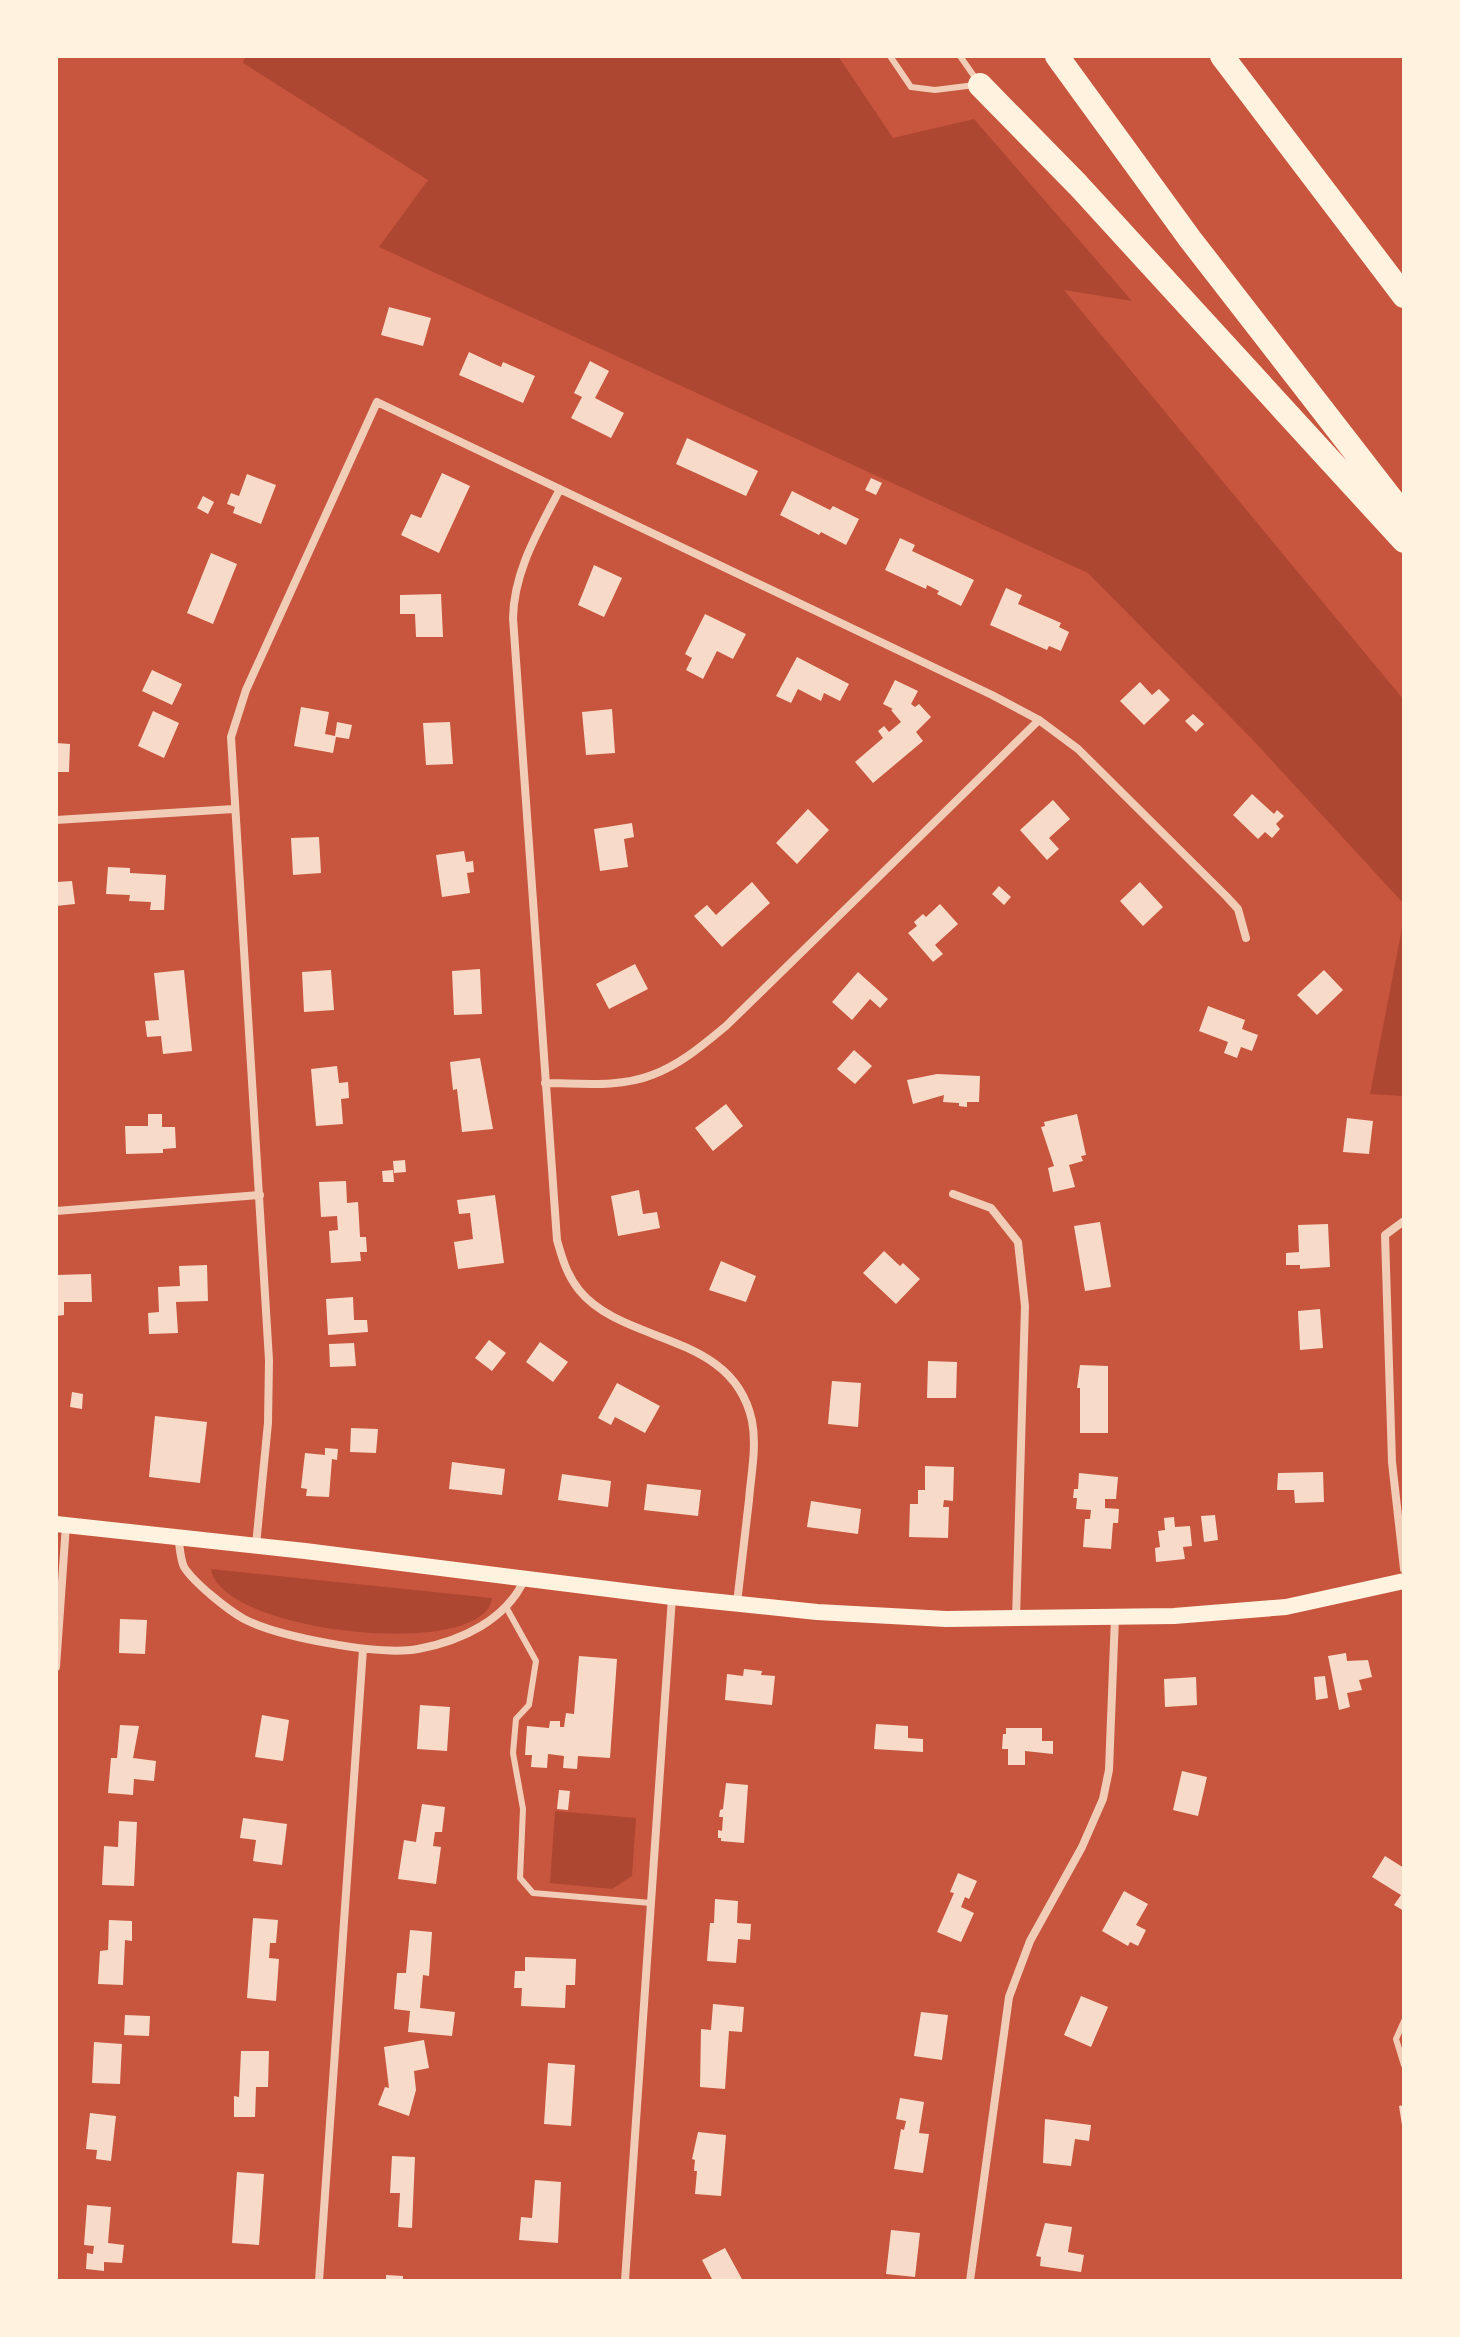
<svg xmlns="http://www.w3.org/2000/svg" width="1460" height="2337" font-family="'Roboto Condensed',sans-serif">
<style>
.green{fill:#ae4732}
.building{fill:#f7dbc8}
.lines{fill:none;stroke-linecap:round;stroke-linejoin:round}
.service{stroke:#f1ccb7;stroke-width:6}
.minor{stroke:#f1ccb7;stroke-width:8}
.secondary{stroke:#fff3e0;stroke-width:16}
.motorway{stroke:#fff3e0;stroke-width:24}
</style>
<rect width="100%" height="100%" fill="#c8553d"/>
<path class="green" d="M245,56H838L893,138L974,119L1132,301L1064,290L1404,700V904L1251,738L1088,573L379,247L428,180L243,63Z
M1404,918V1096L1370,1094Z
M211,1569L492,1598C486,1661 221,1634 211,1569Z
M555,1811L636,1818L632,1876L612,1889L550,1883Z"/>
<path class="building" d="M389,307L431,318L423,346L381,335Z
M469,352L501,367L503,362L535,376L523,403L459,375Z
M590,361L609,371L595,398L624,413L611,438L571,418L582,397L574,393Z
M687,438L758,471L746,496L676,464Z
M442,473L470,486L439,553L401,535L411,514L421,518Z
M247,474L276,485L261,524L233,513L235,507L227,504L231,493L239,496Z
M871,478L882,483L876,495L865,490Z
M792,491L830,510L833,506L859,519L846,545L821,532L819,535L780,515Z
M203,496L214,502L208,514L197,508Z
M900,538L915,545L912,551L974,580L961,606L937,594L939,591L927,585L926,589L885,570Z
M211,553L237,564L213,624L187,613Z
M594,565L622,578L604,617L578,605Z
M1006,588L1022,595L1018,604L1061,623L1059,627L1069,632L1061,651L1049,646L1047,650L990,625Z
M441,594L443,637H416L415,614H400V595Z
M705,614L746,634L733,659L717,651L703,679L686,670L692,658L685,654Z
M797,657L849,684L840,701L824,693L821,701L798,689L791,703L776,696Z
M152,670L182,684L172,705L142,691Z
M895,680L918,691L911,704L915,707L919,704L931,717L916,732L923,741L873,783L855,762L883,738L878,731L884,726L889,732L901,722L891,710L893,709L883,704Z
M1140,682L1152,695L1159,689L1170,700L1144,725L1120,701Z
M301,707L329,712L325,734L335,736L337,722L352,725L349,739L336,737L333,753L294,746Z
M612,709L615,753L586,755L582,712Z
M153,711L179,723L164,758L138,746Z
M1193,714L1204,724L1196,732L1185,721Z
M450,722L453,764L426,765L423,723Z
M56,743L70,744L69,772H56Z
M1252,794L1274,814L1277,810L1284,816L1276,824L1280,829L1272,838L1265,832L1258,839L1233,815Z
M1053,800L1070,819L1049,838L1059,849L1047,860L1020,830Z
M808,809L829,830L797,864L776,843Z
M632,823L634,837L624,839L628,867L600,871L594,829Z
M319,837L321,873L293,875L291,838Z
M464,851L466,862L473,861L474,872L467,873L470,893L442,897L436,855Z
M108,867L130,868V873L166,875L164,910H150L151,902L129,901L130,895L106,894Z
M72,881L75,904L56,906V882Z
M752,882L770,903L722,947L694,916L707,905L716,915Z
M1140,882L1163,907L1143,926L1120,901Z
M999,886L1011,897L1004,905L992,894Z
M940,904L958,924L935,945L943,954L933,962L908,933L917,926L914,922L923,914L926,917Z
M635,964L648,989L609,1009L596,984Z
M480,969L482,1014L454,1015L452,971Z
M184,970L192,1051L163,1054L161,1036L147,1037L145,1021L159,1020L154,973Z
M331,970L334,1010L304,1012L302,972Z
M1324,970L1343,990L1317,1015L1297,995Z
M858,972L888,999L880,1008L870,999L852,1020L832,1002Z
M1208,1006L1245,1020L1242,1029L1258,1035L1252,1051L1241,1047L1237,1058L1224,1053L1228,1042L1199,1031Z
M854,1050L872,1066L855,1084L837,1069Z
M480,1058L493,1129L462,1132L457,1089L453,1090L450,1062Z
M337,1066L339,1083L348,1082L349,1098L341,1099L343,1124L316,1126L311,1069Z
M937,1074L980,1076L979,1102H967V1107L959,1106V1103L943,1102L944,1095L913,1104L907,1080Z
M726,1104L743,1126L713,1151L695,1128Z
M148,1114H162V1127H175L176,1148L163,1149V1153L126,1154L125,1126H148Z
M1077,1114L1086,1155L1081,1156L1083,1161L1069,1165L1075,1187L1053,1192L1048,1168L1054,1166L1041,1127L1045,1126L1044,1122Z
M1347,1118L1373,1121L1369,1154L1343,1152Z
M405,1160L406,1172L394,1173L393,1161Z
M393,1170L394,1182H383L382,1171Z
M346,1181L347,1203L358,1202L360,1237H366L367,1252H360L361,1261L331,1263L329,1231L338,1230L337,1216L321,1217L319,1182Z
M639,1190L643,1214L657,1212L660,1228L618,1236L611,1196Z
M495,1195L504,1263L458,1269L454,1242L473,1239L470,1213L459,1214L457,1200Z
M1100,1222L1111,1287L1085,1291L1074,1226Z
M1328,1224L1330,1267L1300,1269V1265H1286V1253L1299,1252L1298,1225Z
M884,1251L900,1266L903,1263L920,1279L896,1304L863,1273Z
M721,1261L756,1276L746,1302L709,1290Z
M207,1265L208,1301L176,1302L178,1333L149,1334L148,1313L159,1312L158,1287L180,1286L179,1266Z
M91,1274L92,1302H64V1315L56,1316V1275Z
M353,1297L354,1320H367L368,1332L328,1335L326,1299Z
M1320,1309L1323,1348L1300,1350L1298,1311Z
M489,1340L506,1353L492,1371L475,1358Z
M540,1342L568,1362L553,1382L526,1362Z
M354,1343L356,1366L330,1367L329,1344Z
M928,1361L957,1362L956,1398H927Z
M1080,1365L1108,1366V1433H1080V1388H1077Z
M832,1381L861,1383L858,1427L828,1424Z
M617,1383L660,1406L645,1433L615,1417L611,1425L598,1418Z
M72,1392L83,1394L82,1409L70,1407Z
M155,1416L207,1422L200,1483L149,1477Z
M351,1428L378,1429L376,1453L350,1452Z
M325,1448L338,1449L337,1460L332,1459L329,1497L306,1496L307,1489L301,1488L305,1453L325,1455Z
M452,1462L505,1469L502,1495L449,1489Z
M925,1466L954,1467L953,1501L944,1500L943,1507H949L948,1538L909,1537L910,1504H918V1490H925Z
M1323,1472L1324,1502L1295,1503L1294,1490H1277L1278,1473Z
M1079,1473L1118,1477L1116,1499H1105V1508L1119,1509L1118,1523H1113L1111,1549L1083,1547L1085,1519H1090L1091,1510L1076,1509L1077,1498H1073L1074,1489H1078Z
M562,1474L611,1481L608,1507L558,1500Z
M647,1484L701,1490L698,1516L644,1510Z
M811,1501L861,1509L858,1534L807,1527Z
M1215,1515L1218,1540L1204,1542L1201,1516Z
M1174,1517L1175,1527L1190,1526L1192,1546L1183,1547L1185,1559L1156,1562L1155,1548L1160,1547L1158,1531L1165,1530L1164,1518Z
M120,1619L147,1620L145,1654L119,1653Z
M1346,1653L1347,1661L1368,1660L1372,1677L1359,1680L1362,1690L1347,1693L1350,1707L1339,1710L1328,1656Z
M579,1656L617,1659L610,1758L578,1756L577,1769L563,1768L564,1756L548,1754L547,1768L531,1767L532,1755H525L527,1726L549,1728L550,1721H560V1727H564L566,1713L574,1714Z
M744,1669L762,1671L761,1675L775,1676L772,1705L725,1700L727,1674L743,1676Z
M1325,1676L1328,1698L1316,1700L1314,1677Z
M1196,1677L1197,1705L1165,1707L1164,1679Z
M420,1705L450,1707L447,1751L417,1749Z
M262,1715L289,1720L283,1761L255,1757Z
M876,1724L908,1726V1738L923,1739V1752L874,1749Z
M120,1725L139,1726L133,1758L156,1761L154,1781L134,1779L133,1795L108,1793L111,1758H117Z
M1006,1728H1042V1741H1053V1754L1025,1751V1765H1008V1749H1002L1003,1734H1006Z
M1182,1771L1207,1777L1198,1816L1173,1810Z
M726,1783L748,1785L744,1843L721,1841V1838H718V1830L722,1831L723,1817H719L720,1810L723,1809Z
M559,1790L570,1791L568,1810L557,1809Z
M422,1804L445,1807L442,1832H435L433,1846L441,1847L436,1884L398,1879L404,1840L416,1842Z
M243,1818L287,1824L282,1865L253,1861L256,1840L240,1838Z
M119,1821L137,1822L134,1886L102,1885L104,1846L118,1847Z
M1385,1856L1404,1868V1911L1394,1905L1401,1895L1372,1877Z
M958,1873L977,1881L969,1899L965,1897L961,1907L974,1913L961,1942L937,1932L954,1893L950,1892Z
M1124,1891L1148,1904L1136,1925L1146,1930L1138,1946L1130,1942L1128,1946L1102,1931Z
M715,1899L738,1901L737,1923L751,1924L750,1940L738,1939L736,1963L707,1961L710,1923H714Z
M253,1918L278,1920L276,1943H270L269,1958L279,1959L276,2001L247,1998Z
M109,1920L132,1921V1941L125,1940L123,1985L98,1984L100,1951L108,1950Z
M410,1930L432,1932L429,1976L423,1975L420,2008L455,2012L452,2036L408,2032L410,2011L394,2009L397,1973H406Z
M525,1957L576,1959L575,1985H566L565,2008L521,2006L522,1988H514L515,1971H525Z
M1081,1996L1108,2007L1091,2047L1064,2035Z
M713,2004L744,2007L742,2032L729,2031L725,2089L700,2087L701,2029L711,2030Z
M921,2012L948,2015L942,2060L914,2056Z
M125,2015L150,2016L149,2036L124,2035Z
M424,2040L429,2068L414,2071L416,2090L409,2116L378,2105L385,2087L389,2088L384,2047Z
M94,2042L122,2044L120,2084L92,2083Z
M241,2051H269L268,2087H256L255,2117H234V2096L239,2097Z
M548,2063L575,2065L571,2126L544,2124Z
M900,2098L924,2102L919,2133L929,2134L923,2173L894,2169L901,2129L904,2130L906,2121L896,2119Z
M1404,2105V2125H1402L1399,2106Z
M90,2113L116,2116L111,2161L96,2159L97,2150L86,2149Z
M1045,2119L1091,2125L1089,2141L1075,2139L1071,2166L1043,2163Z
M698,2132L726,2135L721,2196L695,2194L697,2171H694L695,2160L692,2159Z
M392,2156L415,2157L412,2228L398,2227L400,2193H390Z
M237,2172L264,2174L259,2245L232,2243Z
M535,2180L561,2182L558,2243L519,2240L521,2217L532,2218Z
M87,2205L111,2207L108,2243L124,2245L122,2263L104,2262V2271L86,2269L87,2253L93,2254L94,2246L84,2245Z
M1045,2223L1072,2227L1068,2252L1084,2255L1081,2272L1040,2266L1041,2257L1036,2256Z
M891,2230L920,2233L915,2277L886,2274Z
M725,2248L743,2281H713L702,2260Z
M386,2275L403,2276V2281H386Z"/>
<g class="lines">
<path class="service" d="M890,56L911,87L935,90L975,85
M960,56L976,79
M506,1607L536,1661L529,1705L516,1719L513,1753L523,1809L520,1878L533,1893L651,1903
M1404,2021L1396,2039L1404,2065"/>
<path class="minor" d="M560,489C539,530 514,570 513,618L557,1240C562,1258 567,1275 579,1290C624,1346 733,1331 752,1421C757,1447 751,1474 749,1500C745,1534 741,1568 737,1603
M56,820L234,809
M545,1083C579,1083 619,1088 652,1075C680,1065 703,1045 726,1026L1039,720
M953,1194L991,1208L1018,1242L1025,1306L1016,1619
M56,1211L260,1195
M1404,1221L1385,1235L1392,1462L1404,1569
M178,1537C180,1546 180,1559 184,1567C194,1583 228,1610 244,1619C279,1637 379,1656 418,1649C461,1641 507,1620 525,1578
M256,1545L268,1423L269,1360L231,737L246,690L377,402L992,695L1039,720L1078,749L1226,896L1238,909L1246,938
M56,1667L66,1525
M319,2281L363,1649
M625,2281L672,1597
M970,2281L1009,1997L1030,1941L1082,1847L1103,1799L1109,1770L1115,1617"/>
<path class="secondary" d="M56,1524L305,1551L672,1597L817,1612L946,1619L1174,1616L1286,1607L1404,1581"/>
<path class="motorway" d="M1057,56L1190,239L1404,515
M1222,56L1404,296
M980,85L1078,185L1404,541"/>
</g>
<rect width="1460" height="2337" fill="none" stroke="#fff3e0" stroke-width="116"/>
</svg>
